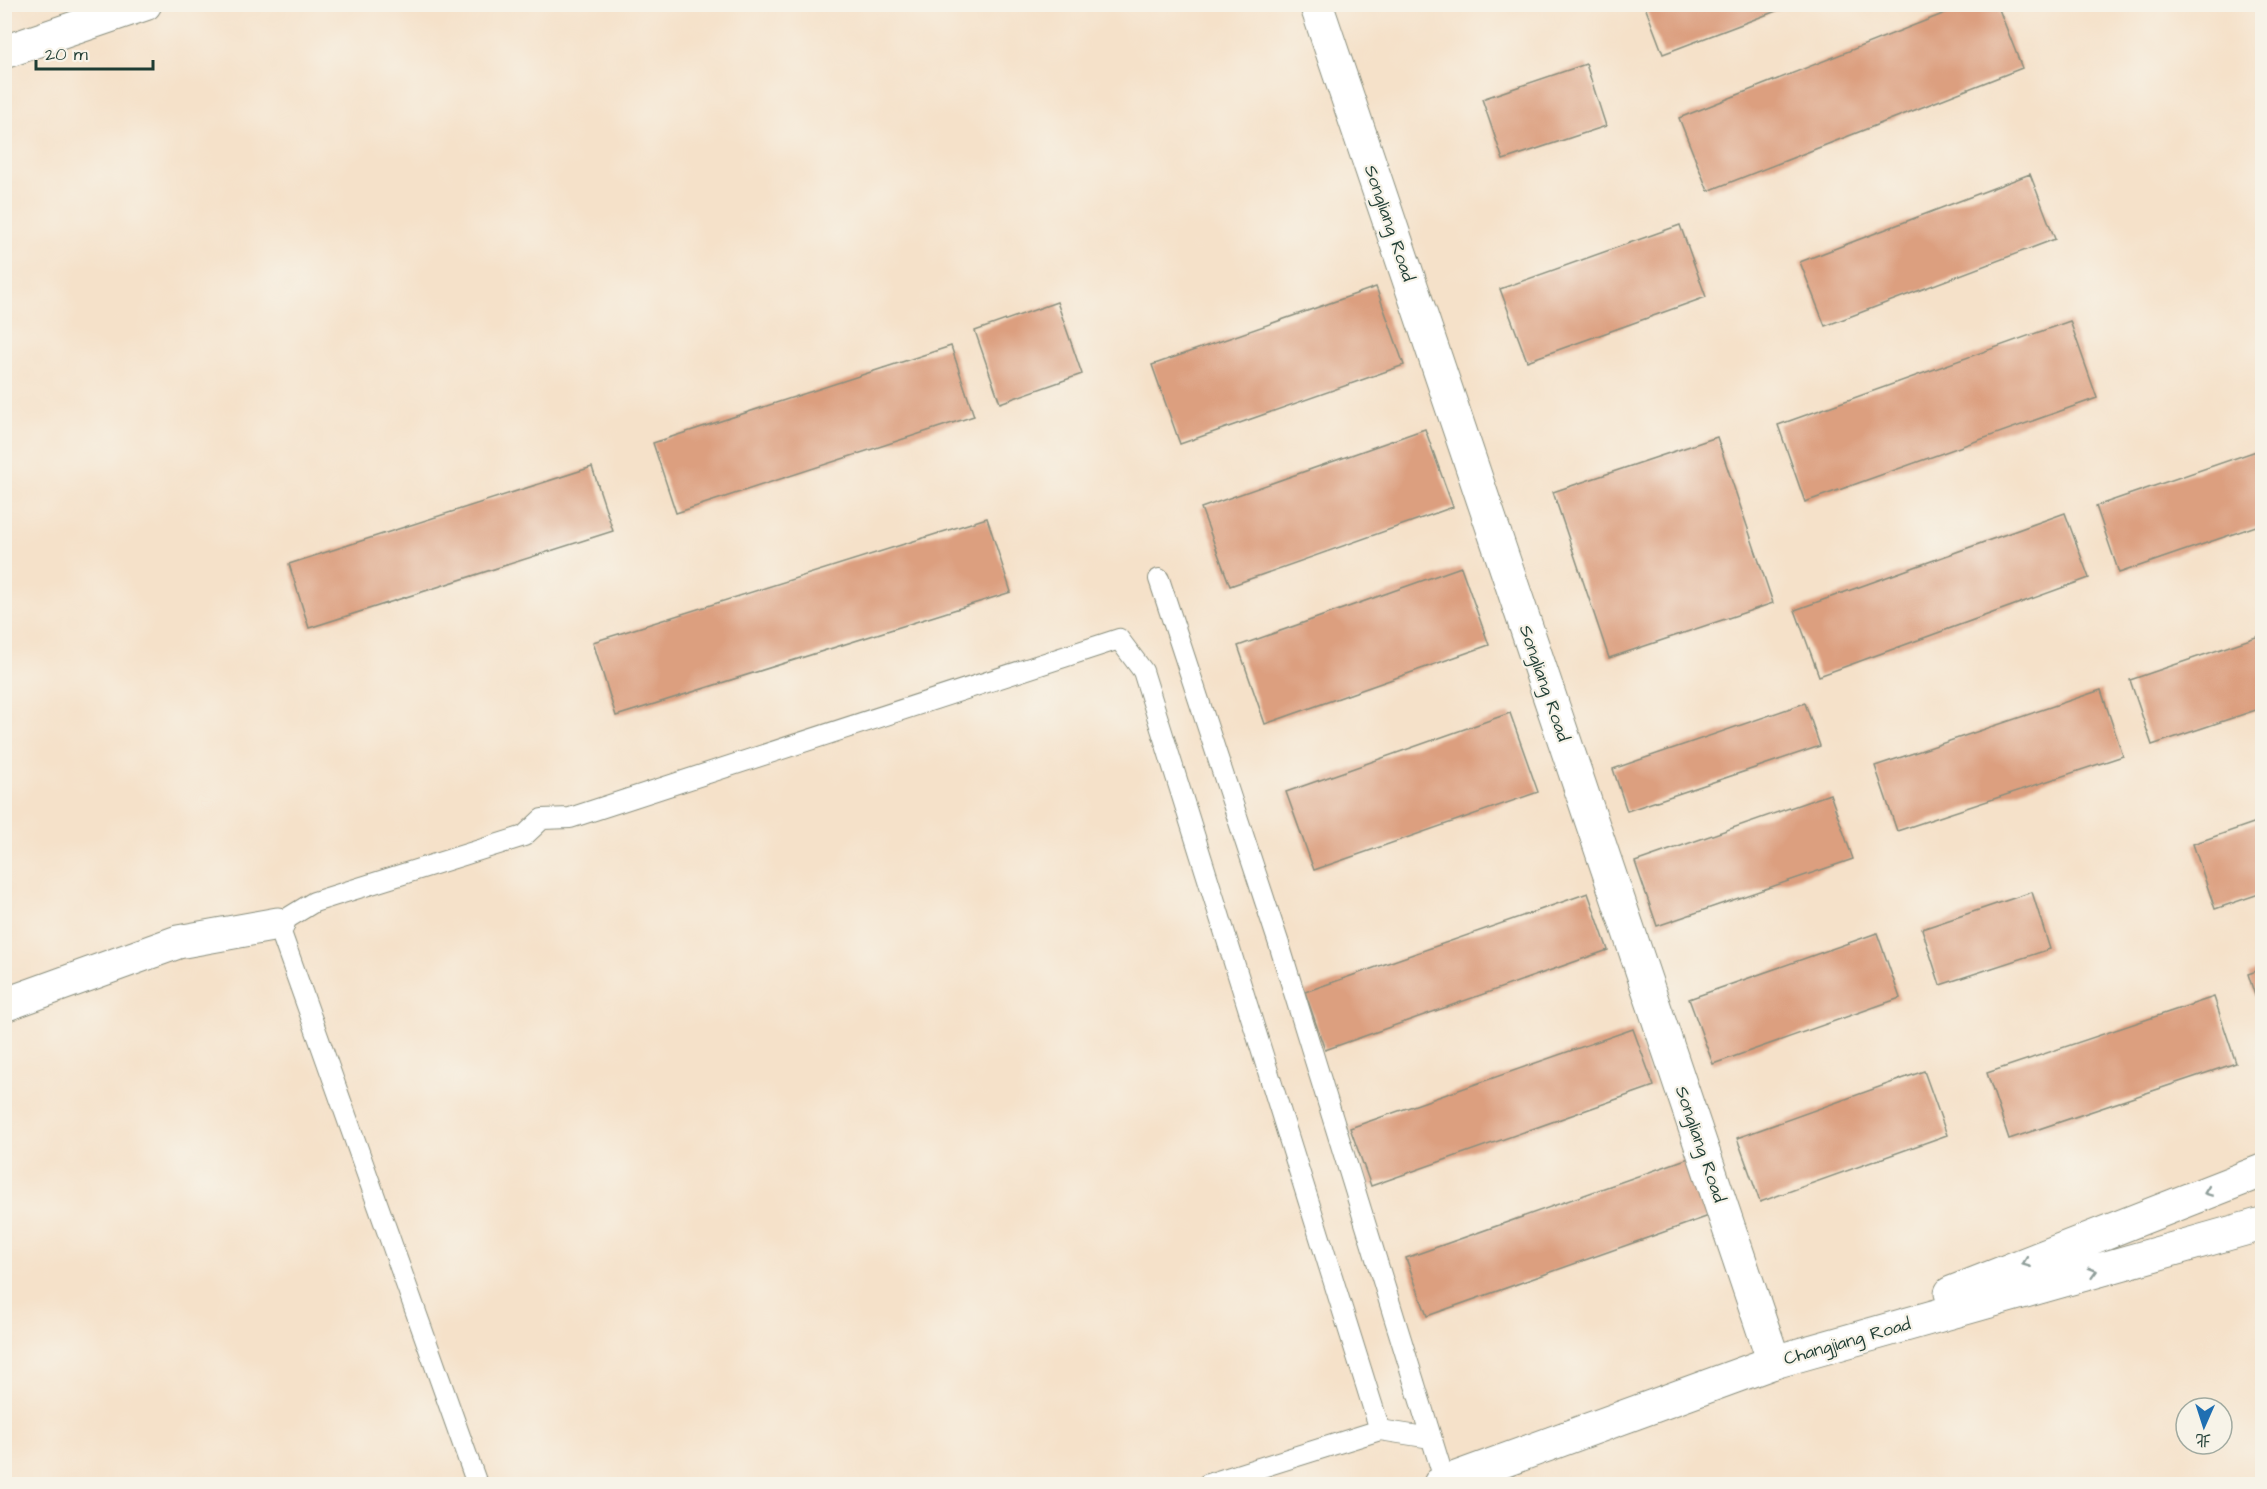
<svg xmlns="http://www.w3.org/2000/svg" width="2267" height="1489" font-family="'Architects Daughter','LXGW WenKai TC',sans-serif">
<style>
.building{fill:#dc9f7f}
.lines{fill:none;stroke-linecap:round;stroke-linejoin:round}
.service-casing{stroke:#8a8f7e;stroke-width:22}
.minor-casing{stroke:#8a8f7e;stroke-width:35}
.tertiary-casing{stroke:#8a8f7e;stroke-width:35}
.primary-casing{stroke:#8a8f7e;stroke-width:35}
.service{stroke:#fff;stroke-width:20}
.minor{stroke:#fff;stroke-width:33}
.tertiary{stroke:#fff;stroke-width:33}
.primary{stroke:#fff;stroke-width:33}
.oneway{stroke:#8f9e9a}
.labels{text-anchor:middle;stroke-width:4.5;stroke-linejoin:round;paint-order:stroke}
.street-label{font-size:18px;fill:#1f3d34;stroke:#f7f3e8}
</style>
<rect width="100%" height="100%" fill="#f7f3e8"/>
<filter id="ink" filterUnits="userSpaceOnUse"><feTurbulence type="fractalNoise" baseFrequency=".0167" numOctaves="2"/><feDisplacementMap in="SourceGraphic" scale="12" xChannelSelector="R" yChannelSelector="G"/><feConvolveMatrix kernelMatrix="1 2 1 2 8 2 1 2 1" color-interpolation-filters="sRGB"/></filter>
<filter id="wash" filterUnits="userSpaceOnUse"><feTurbulence type="fractalNoise" baseFrequency=".008" numOctaves="4" result="noise"/><feDisplacementMap in="SourceGraphic" scale="24" xChannelSelector="R" yChannelSelector="G"/><feGaussianBlur stdDeviation="1.35" result="paint"/><feColorMatrix in="noise" values="0 0 0 0 0 0 0 0 0 0 0 0 0 0 0 0 0 1.4 0 .05"/><feComposite in="paint" operator="in"/></filter>
<g filter="url(#wash)">
<rect width="100%" height="100%" fill="#f5e1c9"/>
<g id="blocks">
<path class="building" d="M1644,4H1792V5L1663,54Z
M1968,4H1997L2022,68L1708,191L1679,118Z
M1586,64L1606,126L1503,160L1482,99Z
M2030,174L2055,239L1825,326L1800,262Z
M1680,225L1706,297L1527,361L1500,289Z
M1376,287L1404,365L1180,444L1152,365Z
M1057,302L1082,374L1000,403L975,331Z
M2070,321L2097,398L1805,502L1778,425Z
M951,346L974,416L676,513L653,443Z
M1425,429L1453,507L1230,586L1201,508Z
M1717,437L1773,603L1609,658L1553,492Z
M2262,449V524L2119,573L2096,506Z
M592,467L613,531L309,628L289,564Z
M2065,513L2089,578L1819,676L1795,610Z
M987,518L1011,592L616,716L593,642Z
M1461,567L1489,645L1265,724L1238,646Z
M2262,635V708L2152,745L2130,680Z
M2101,690L2123,756L1897,831L1875,766Z
M1805,703L1820,746L1627,811L1613,769Z
M1510,713L1538,792L1314,870L1286,792Z
M1830,794L1853,859L1657,926L1635,862Z
M2262,820V893L2215,909L2193,844Z
M2032,892L2050,949L1940,985L1922,929Z
M1588,893L1608,950L1325,1050L1305,992Z
M1877,933L1900,998L1713,1064L1689,999Z
M2262,969V1017L2248,974Z
M2214,997L2236,1063L2009,1139L1987,1073Z
M1633,1029L1654,1086L1371,1186L1350,1128Z
M1924,1071L1947,1135L1760,1202L1737,1138Z
M1689,1158L1709,1216L1427,1316L1406,1258Z"/>
</g>
</g>
<g filter="url(#ink)">
<use href="#blocks" fill-opacity="0" stroke="#8a8f7e" stroke-width="1.5"/>
<g class="lines">
<g class="service-casing">
<path id="service" d="M1159,579L1279,944L1445,1482
M477,1484L278,924L314,902L524,836L542,819L570,818L1119,639L1143,671L1380,1430L1431,1438
M1208,1484L1380,1430"/>
</g>
<g class="minor-casing">
<path id="minor" d="M4,52L145,4
M4,1005L178,942L278,924"/>
</g>
<g class="tertiary-casing">
<path id="tertiary" d="M1316,4L1774,1362"/>
</g>
<g class="primary-casing">
<path id="primary" d="M1951,1293L2262,1171
M1440,1484L1774,1362L2262,1224"/>
</g>
<use href="#service" class="service"/>
<use href="#minor" class="minor"/>
<use href="#tertiary" class="tertiary"/>
<use href="#primary" class="primary"/>
</g>
<defs><path id="oneway-chevron" d="M-2-3.5L2.5 0L-2 3.5" fill="none" stroke-width="1.6" stroke-linecap="round" stroke-linejoin="round" transform="scale(1.5)"/></defs>
<g class="oneway">
<use href="#oneway-chevron" transform="translate(2208 1192) rotate(159)"/>
<use href="#oneway-chevron" transform="translate(2026 1263) rotate(159)"/>
<use href="#oneway-chevron" transform="translate(2093 1272) rotate(-16)"/>
</g>
</g>
<g class="labels">
<g class="street-label">
<text transform="translate(1390 223) rotate(71)" y="6">Songliang Road</text>
<text transform="translate(1545 683) rotate(71)" y="6">Songliang Road</text>
<text transform="translate(1701 1144) rotate(71)" y="6">Songliang Road</text>
<text transform="translate(1847 1341) rotate(-16)" y="6">Changjiang Road</text>
</g>
</g>
<rect width="2267" height="1489" fill="none" stroke="#f7f3e8" stroke-width="24"/>
<g transform="translate(2204 1426) rotate(183)"><circle r="28" fill="#f7f3e8" stroke="#a1aaa0" stroke-width="1.5"/>
<path d="M0-4.5L10 22L0 15L-10 22Z" fill="#1f6fb2"/>
<text y="-9" font-size="16" font-weight="bold" text-anchor="middle" fill="#1f3d34">北</text>
</g>
<path d="M36 60v9h117v-9" fill="none" stroke="#1f3d34" stroke-width="3"/>
<text x="45" y="60" font-size="18" fill="#1f3d34" stroke="#f7f3e8" stroke-width="4.5" paint-order="stroke">20 m</text>
</svg>
